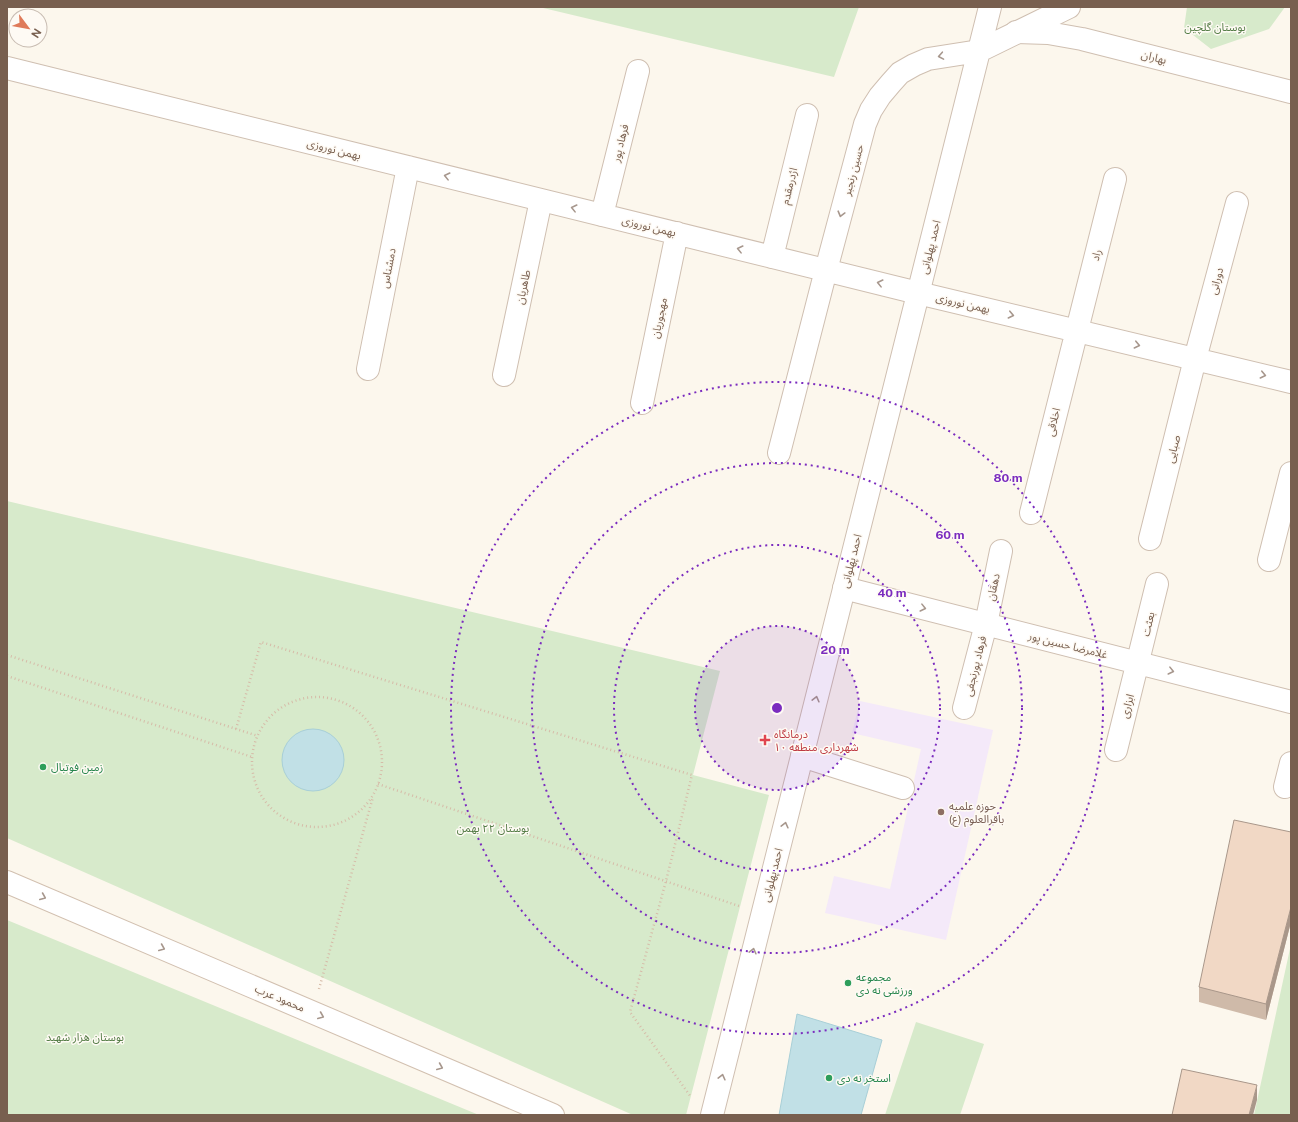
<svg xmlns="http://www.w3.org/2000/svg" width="1298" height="1122" font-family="'Public Sans','Noto Sans Arabic',sans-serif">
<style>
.education{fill:#f4e9f9}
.green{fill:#d7eacb}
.water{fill:#c1e0e6;stroke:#a8cfd7}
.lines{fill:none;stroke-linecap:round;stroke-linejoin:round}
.minor-casing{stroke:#cfbfb1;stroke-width:24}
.tertiary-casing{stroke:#cfbfb1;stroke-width:24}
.secondary-casing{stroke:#d2c0b0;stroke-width:24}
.path{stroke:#d6bba8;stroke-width:2.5;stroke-dasharray:1 3;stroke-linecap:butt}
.minor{stroke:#fff;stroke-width:22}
.tertiary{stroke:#fff;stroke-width:22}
.secondary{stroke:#fff;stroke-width:22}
.wall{fill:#cfbaa9}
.shaded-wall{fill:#a9978a}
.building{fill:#f1d8c5;stroke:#a9978a}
.oneway{stroke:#a7978d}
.ring{fill:none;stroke:#7b2cbf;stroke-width:2;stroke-dasharray:2 4}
.health-dot{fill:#e0444e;stroke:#fefaf4;stroke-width:1.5}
.leisure-dot{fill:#2e9e5b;stroke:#fefaf4;stroke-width:1.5}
.education-dot{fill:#8d6e63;stroke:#fefaf4;stroke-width:1.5}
.labels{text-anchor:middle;stroke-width:3;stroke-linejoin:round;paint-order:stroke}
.park-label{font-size:11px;fill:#557d47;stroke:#fefaf4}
.street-label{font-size:11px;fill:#785f4f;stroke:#fefaf4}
.health-label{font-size:11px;fill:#be3a42;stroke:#fefaf4;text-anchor:start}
.leisure-label{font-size:11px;fill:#27864d;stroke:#fefaf4;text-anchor:start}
.education-label{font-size:11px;fill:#785e54;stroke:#fefaf4;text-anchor:start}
.centre{fill:#7b2cbf;stroke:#fefaf4;stroke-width:2}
.ring-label{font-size:12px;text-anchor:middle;font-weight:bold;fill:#7b2cbf;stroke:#fefaf4;stroke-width:3;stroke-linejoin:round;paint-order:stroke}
</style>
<rect width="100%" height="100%" fill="#fcf7ed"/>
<path class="education" d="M860,701L993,730L946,940L825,913L834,876L890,889L921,749L852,733Z"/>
<path class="green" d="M539,7H859L834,77Z
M1187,7H1285L1269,29L1211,49L1184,28Z
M7,501L720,671L693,775L769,795L686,1115H633L7,838Z
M7,920L479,1115H7Z
M1291,944V1115H1254Z
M916,1022L984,1044L960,1115H885Z"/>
<path class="water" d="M282 760a31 31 0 1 1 62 0a31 31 0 1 1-62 0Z
M797,1014L882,1040L861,1115H779Z"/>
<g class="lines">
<g class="minor-casing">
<path id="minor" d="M1016,32L1048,33L1082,39L1291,92
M7,68L918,293L1291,382
M602,215L638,71
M772,257L807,115
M368,369L408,167
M504,375L541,200
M642,403L677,233
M779,453L826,270
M1031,513L1115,179
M1150,539L1195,359L1237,203
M1269,560L1291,473
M844,588L1291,702
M964,708L986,624L1001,551
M1116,750L1157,584
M802,756L903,788
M1285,787L1291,763"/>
</g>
<g class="tertiary-casing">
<path id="tertiary" d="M826,270L865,124L871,110L880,96L891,83L900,73L914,65L928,59L979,51L1069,7
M712,1115L990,7"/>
</g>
<g class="secondary-casing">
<path id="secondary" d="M7,882L553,1115"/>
</g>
<path class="path" d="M7,655L258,736
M7,676L252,757
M252 762a65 65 0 1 1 130 0a65 65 0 1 1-130 0Z
M236,729L261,642L692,775L666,881L630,1012L691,1097
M378,784L739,906
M319,989L373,797"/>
<use href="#minor" class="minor"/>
<use href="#tertiary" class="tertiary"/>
<use href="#secondary" class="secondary"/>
</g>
<path class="wall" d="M1291,832V922L1266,1020L1199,1002V987Z"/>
<path class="shaded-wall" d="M1291,907V922L1266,1020V1004Z
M1257,1085V1100L1253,1115H1249Z"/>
<path class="building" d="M1234,820L1291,832V907L1266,1004L1199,987Z
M1182,1069L1257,1085L1249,1115H1172Z"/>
<defs><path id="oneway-chevron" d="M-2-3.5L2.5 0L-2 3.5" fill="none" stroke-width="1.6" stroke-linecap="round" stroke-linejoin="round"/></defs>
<g class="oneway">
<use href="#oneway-chevron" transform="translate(941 56) rotate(170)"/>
<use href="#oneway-chevron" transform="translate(447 176) rotate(-166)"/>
<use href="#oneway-chevron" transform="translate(574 208) rotate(-166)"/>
<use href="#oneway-chevron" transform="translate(841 214) rotate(105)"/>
<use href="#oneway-chevron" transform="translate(740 249) rotate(-166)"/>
<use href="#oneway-chevron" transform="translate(880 283) rotate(-166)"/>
<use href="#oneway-chevron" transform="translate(1011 315) rotate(13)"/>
<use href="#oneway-chevron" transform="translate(1137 345) rotate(13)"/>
<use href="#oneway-chevron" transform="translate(1263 375) rotate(13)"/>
<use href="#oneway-chevron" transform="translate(923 608) rotate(14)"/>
<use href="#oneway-chevron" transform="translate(1171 671) rotate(14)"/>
<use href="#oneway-chevron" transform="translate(816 699) rotate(-76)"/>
<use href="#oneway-chevron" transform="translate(785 825) rotate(-76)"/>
<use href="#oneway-chevron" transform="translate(43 897) rotate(23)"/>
<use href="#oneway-chevron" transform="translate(162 948) rotate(23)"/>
<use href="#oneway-chevron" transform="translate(753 951) rotate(-76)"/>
<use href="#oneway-chevron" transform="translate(321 1016) rotate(23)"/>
<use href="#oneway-chevron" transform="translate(440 1067) rotate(23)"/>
<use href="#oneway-chevron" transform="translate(722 1077) rotate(-76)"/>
</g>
<circle cx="777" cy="708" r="82" fill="#7b2cbf" fill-opacity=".12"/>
<g class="ring">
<circle cx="777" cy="708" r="82"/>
<circle cx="777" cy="708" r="163"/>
<circle cx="777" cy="708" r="245"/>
<circle cx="777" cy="708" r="326"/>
</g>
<path class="health-dot" d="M763 734h4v4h4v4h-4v4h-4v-4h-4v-4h4z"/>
<g class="leisure-dot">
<circle cx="43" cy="767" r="4"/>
<circle cx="848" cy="983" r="4"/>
<circle cx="829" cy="1078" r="4"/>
</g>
<circle class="education-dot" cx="941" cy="812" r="4"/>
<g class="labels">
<g class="park-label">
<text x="1215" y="31">بوستان گلچین</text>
<text x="493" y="832">بوستان ۲۲ بهمن</text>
<text x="85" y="1041">بوستان هزار شهید</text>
</g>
<g class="street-label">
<text transform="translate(1154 57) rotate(14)" y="4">بهاران</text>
<text transform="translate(620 143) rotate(-76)" y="4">فرهاد پور</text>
<text transform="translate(334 149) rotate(14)" y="4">بهمن نوروزی</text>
<text transform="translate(853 170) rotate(-75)" y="4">حسین رنجبر</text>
<text transform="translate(789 186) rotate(-76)" y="4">اژدرمقدم</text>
<text transform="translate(649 226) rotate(14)" y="4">بهمن نوروزی</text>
<text transform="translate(930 247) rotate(-76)" y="4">احمد پهلوانی</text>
<text transform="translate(1096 255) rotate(-76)" y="4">راد</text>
<text transform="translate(388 268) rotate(-79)" y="4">دمشناس</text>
<text transform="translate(1216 281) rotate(-75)" y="4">دورانی</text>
<text transform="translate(523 287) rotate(-78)" y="4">طاهریان</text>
<text transform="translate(963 303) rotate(13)" y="4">بهمن نوروزی</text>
<text transform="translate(659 318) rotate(-78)" y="4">مهجوریان</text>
<text transform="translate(1053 422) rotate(-76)" y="4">اخلاقی</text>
<text transform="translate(1173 449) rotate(-76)" y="4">صبایی</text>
<text transform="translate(851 561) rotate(-76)" y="4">احمد پهلوانی</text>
<text transform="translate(993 587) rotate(-78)" y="4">دهقان</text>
<text transform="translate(1148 624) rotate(-77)" y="4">بعثت</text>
<text transform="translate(1068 645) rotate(14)" y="4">غلامرضا حسین پور</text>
<text transform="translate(975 666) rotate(-76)" y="4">فرهاد پورنجفی</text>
<text transform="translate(1127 706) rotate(-75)" y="4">ابزاری</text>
<text transform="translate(772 875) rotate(-76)" y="4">احمد پهلوانی</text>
<text transform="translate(280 998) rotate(23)" y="4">محمود عرب</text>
</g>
<g class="health-label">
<text x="774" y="738">درمانگاه<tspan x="774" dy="13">شهرداری منطقه ۱۰</tspan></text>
</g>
<g class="leisure-label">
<text x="51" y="771">زمین فوتبال</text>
<text x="856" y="981">مجموعه<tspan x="856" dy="13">ورزشی نه دی</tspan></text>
<text x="837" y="1082">استخر نه دی</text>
</g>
<g class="education-label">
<text x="949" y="810">حوزه علمیه<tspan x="949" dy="13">باقرالعلوم (ع)</tspan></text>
</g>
</g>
<circle cx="777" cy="708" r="6" class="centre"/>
<g class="ring-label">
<text x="1008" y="482">80 m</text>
<text x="950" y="539">60 m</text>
<text x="892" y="597">40 m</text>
<text x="835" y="654">20 m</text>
</g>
<rect width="1298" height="1122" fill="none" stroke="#785f4f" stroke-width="16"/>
<g transform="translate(28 28) rotate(122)"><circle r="19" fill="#fefaf4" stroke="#c8bcb2"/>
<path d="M0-3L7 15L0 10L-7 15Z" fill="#df7a59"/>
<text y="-6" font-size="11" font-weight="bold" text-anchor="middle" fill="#785f4f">N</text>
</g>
</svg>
